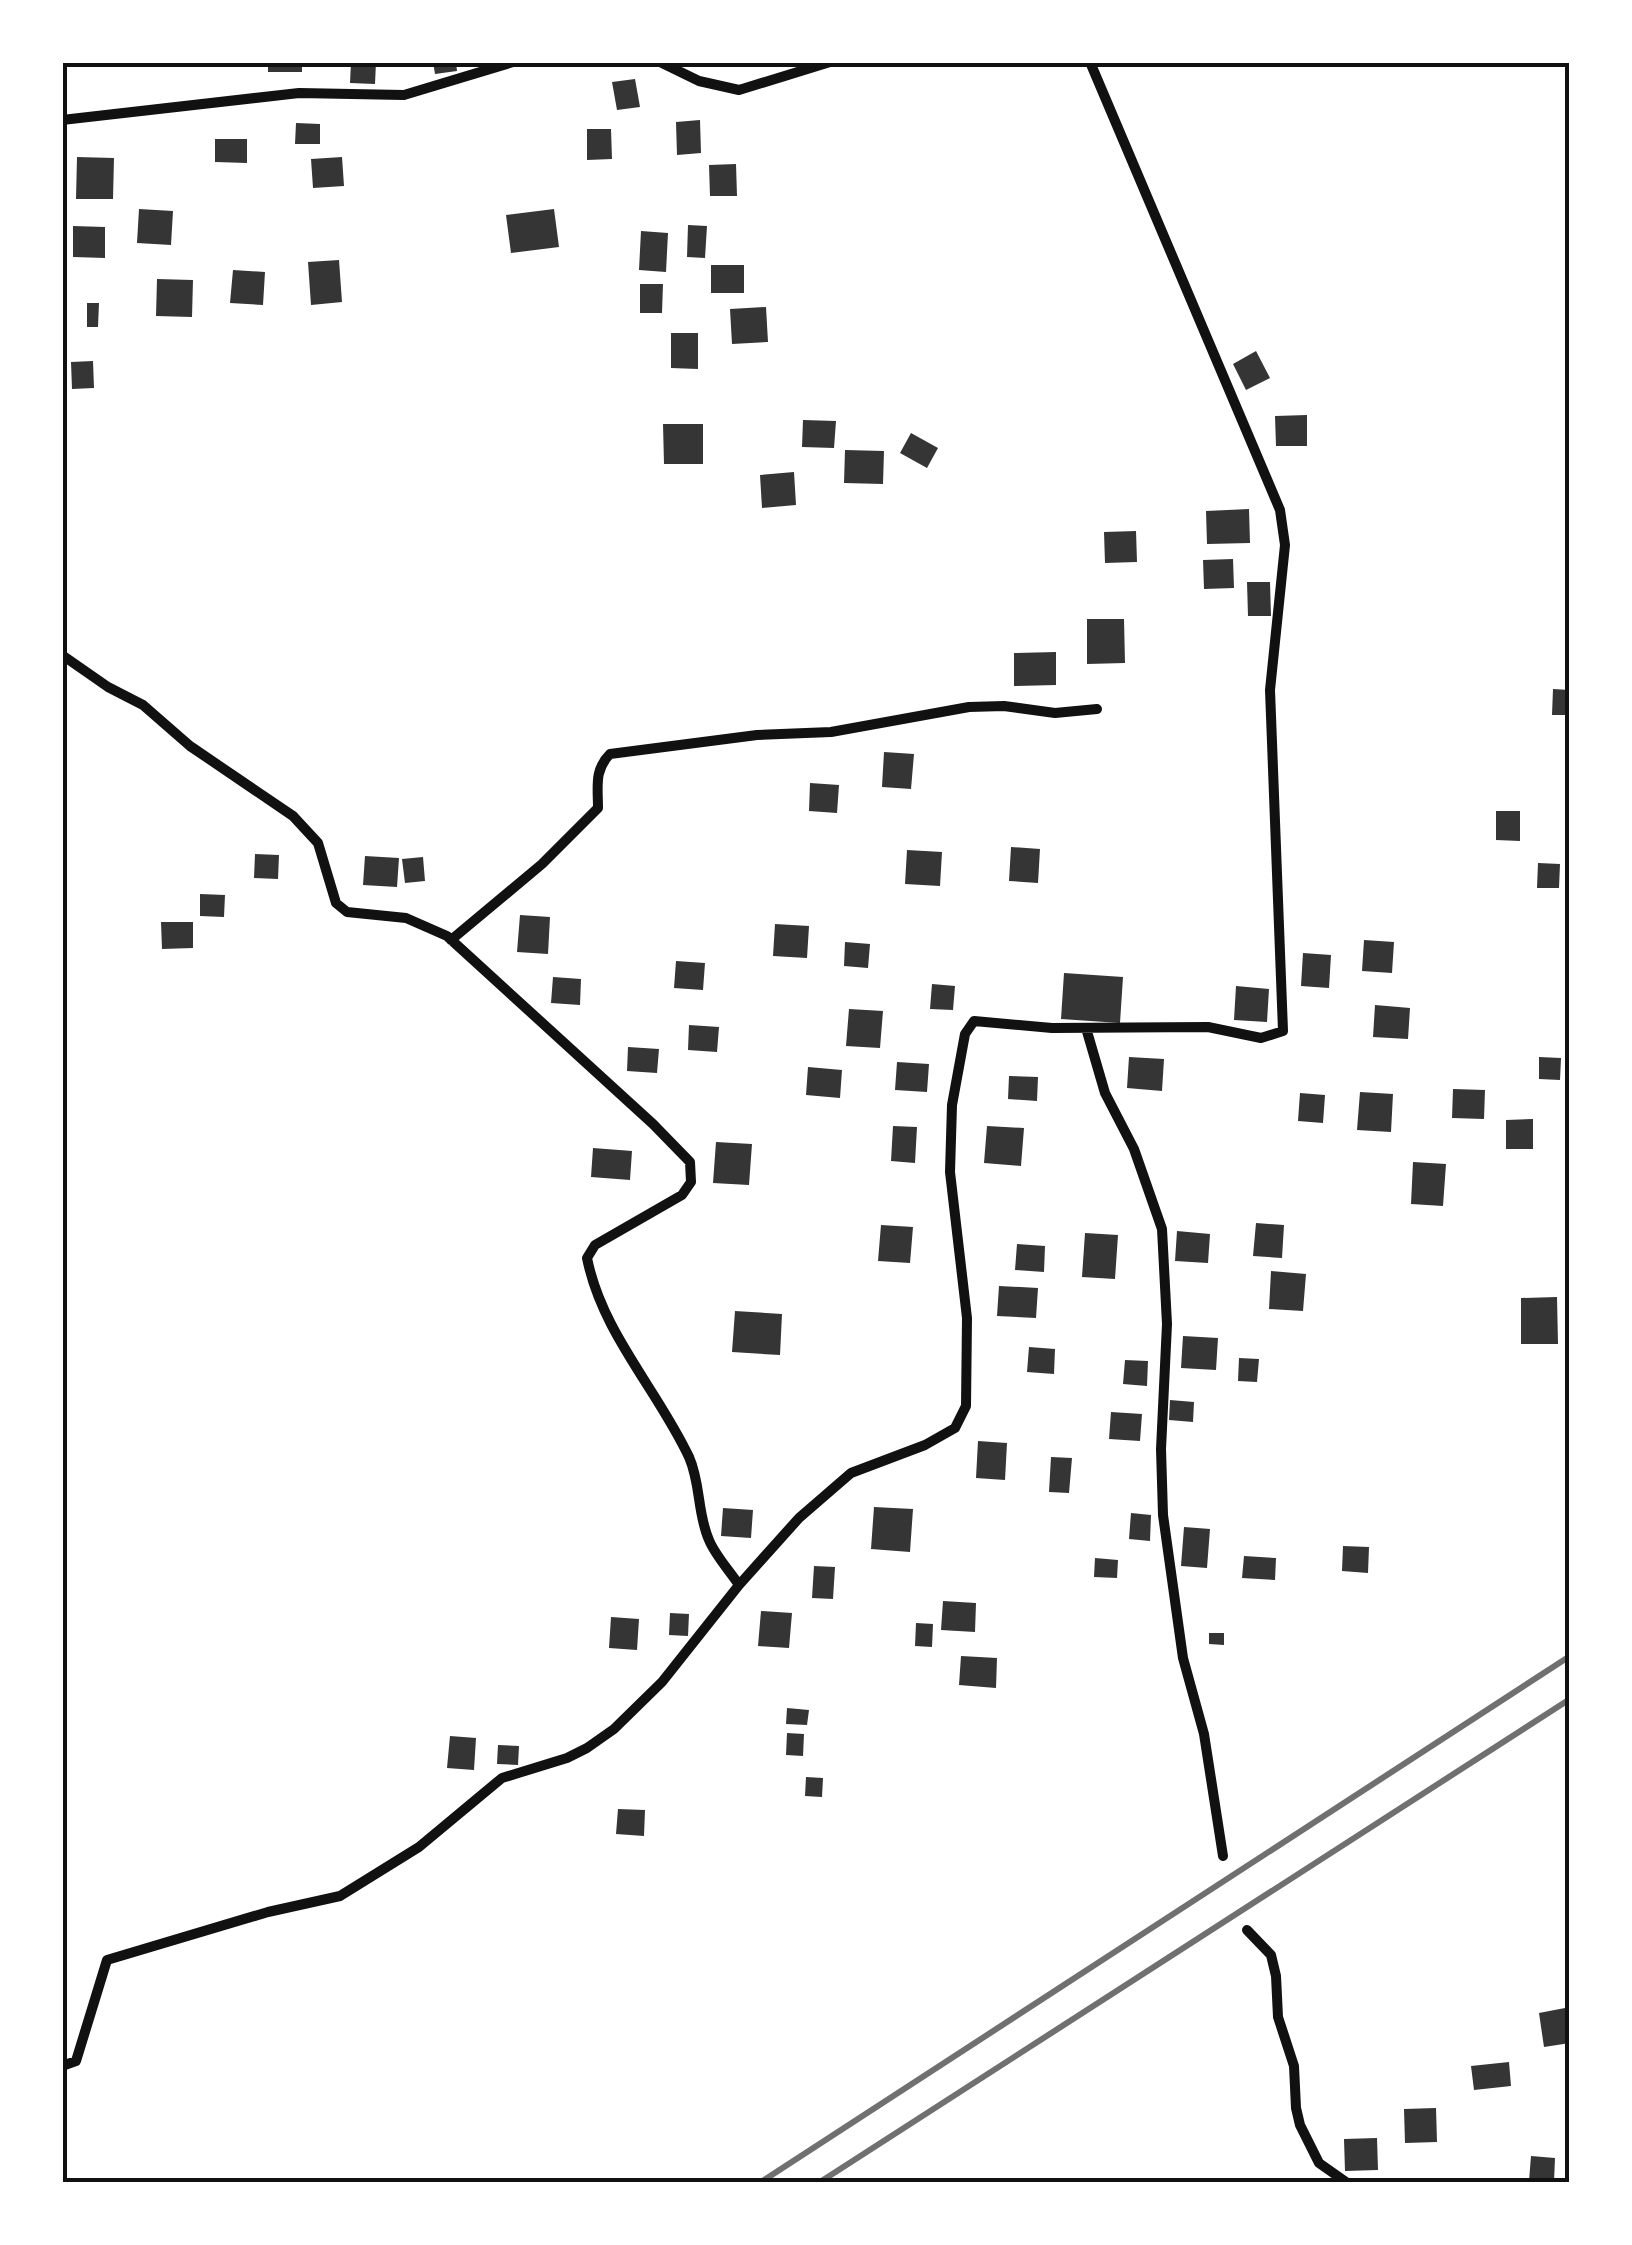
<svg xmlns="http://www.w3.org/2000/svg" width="1632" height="2245" font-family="Poppins,sans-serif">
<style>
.building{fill:#353535}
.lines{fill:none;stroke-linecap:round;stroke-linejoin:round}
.minor{stroke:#111;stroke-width:10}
.rail{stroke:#707070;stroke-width:6}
.neatline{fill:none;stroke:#111;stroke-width:4}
</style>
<rect width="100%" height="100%" fill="#fff"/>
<path class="building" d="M268,62H302V72H268Z
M351,62H376L375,84L350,83Z
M433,62H456L457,71L435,74Z
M635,79L640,107L617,110L612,82Z
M700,120L701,153L677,155L676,122Z
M296,123L320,124V144H295Z
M587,129H611L612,159L587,160Z
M215,139H247V163L215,162Z
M77,157L114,158L113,199H76Z
M342,157L344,186L313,188L311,159Z
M736,164L737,196H710L709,165Z
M139,209L173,211L171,245L137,243Z
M554,209L559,247L511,253L506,215Z
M688,225L707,226L705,258L687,257Z
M73,226L105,227V258L73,257Z
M641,231L668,233L666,272L639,270Z
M339,260L342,302L311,305L308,262Z
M711,265H744V293H711Z
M233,270L265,272L263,305L230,303Z
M157,279L193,280L192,317L156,316Z
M640,284H663L662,313H640Z
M87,303H99L98,327H87Z
M766,307L768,342L732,344L730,309Z
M671,333H698V369L671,368Z
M1256,351L1270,378L1246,390L1233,364Z
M93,361L94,388L72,389L71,362Z
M1307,415V446H1276L1275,416Z
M803,420L836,421L834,448L802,447Z
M663,424H703V464H664Z
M911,433L938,448L927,468L900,453Z
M845,450L884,451L883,484L844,483Z
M794,472L796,505L762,508L760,475Z
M1249,509L1250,543L1207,544L1206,511Z
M1136,531L1137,562L1105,563L1104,532Z
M1233,559L1234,588L1204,589L1203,560Z
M1247,582H1270L1271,616H1248Z
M1087,619H1124L1125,663L1087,664Z
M1056,652V685L1014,686V653Z
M1553,689L1570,690V715H1552Z
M884,752L914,754L911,789L882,787Z
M810,783L839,785L837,813L809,811Z
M1496,811H1520V841L1496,840Z
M1011,847L1040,849L1038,883L1009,881Z
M907,850L942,852L940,886L905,884Z
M255,854L279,855L278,879L254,878Z
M365,856L399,858L397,887L363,885Z
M423,857L425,881L405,883L402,859Z
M1538,863L1560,864L1559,888H1537Z
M200,894L225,895L224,917L200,916Z
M520,915L550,917L548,954L517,952Z
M161,922H193V948L162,949Z
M775,924L809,926L807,958L773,956Z
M1364,940L1394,942L1392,973L1362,971Z
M845,942L870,944L868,968L844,966Z
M1303,953L1331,955L1329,988L1301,986Z
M676,961L705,963L703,990L674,988Z
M1064,973L1123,977L1120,1023L1061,1019Z
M553,977L581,979L580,1005L551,1003Z
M932,984L955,986L953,1010L930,1009Z
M1236,986L1269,989L1267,1022L1234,1020Z
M1375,1005L1410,1008L1408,1039L1373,1037Z
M849,1009L883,1011L880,1048L846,1046Z
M689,1025L719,1027L717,1052L688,1050Z
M628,1047L659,1049L657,1073L627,1071Z
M1129,1057L1164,1059L1162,1091L1127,1088Z
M1539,1057L1561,1058L1560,1080L1539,1079Z
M897,1062L929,1064L927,1092L895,1090Z
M808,1067L842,1070L840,1098L806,1095Z
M1009,1076L1038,1077L1037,1101L1008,1099Z
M1453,1089L1485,1090L1484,1119L1452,1118Z
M1360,1092L1393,1094L1391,1132L1357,1130Z
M1300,1093L1325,1095L1323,1123L1298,1121Z
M1533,1119V1149H1506V1120Z
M893,1126L917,1127L915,1163L891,1161Z
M987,1126L1024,1128L1021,1166L984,1163Z
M716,1142L752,1144L749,1185L713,1183Z
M593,1148L632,1151L630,1180L591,1177Z
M1413,1162L1446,1164L1443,1206L1411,1204Z
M1256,1223L1284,1225L1282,1258L1253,1256Z
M881,1225L913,1227L910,1263L878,1261Z
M1177,1231L1210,1234L1208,1263L1175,1261Z
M1085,1233L1118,1235L1115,1279L1082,1277Z
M1017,1244L1045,1246L1044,1272L1015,1270Z
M1271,1271L1306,1274L1303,1311L1269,1309Z
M999,1286L1038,1288L1036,1318L997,1316Z
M1557,1297L1558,1344H1521V1298Z
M735,1311L782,1314L780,1355L732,1352Z
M1183,1336L1218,1338L1216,1370L1181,1368Z
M1029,1347L1055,1349L1054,1374L1027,1372Z
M1239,1358L1259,1359L1257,1382L1238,1381Z
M1125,1360L1148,1361L1147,1386L1123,1384Z
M1170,1400L1194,1402L1193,1422L1169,1420Z
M1111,1412L1142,1414L1140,1441L1109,1439Z
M978,1441L1007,1443L1005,1480L976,1478Z
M1051,1457L1072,1458L1069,1493L1049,1492Z
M874,1507L913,1509L910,1552L871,1549Z
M723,1508L753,1510L751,1538L721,1536Z
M1131,1513L1151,1515L1150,1541L1129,1539Z
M1184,1527L1210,1529L1207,1568L1181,1566Z
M1343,1546L1369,1547L1368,1573L1342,1571Z
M1244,1556L1276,1558L1275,1580L1242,1578Z
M1095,1558L1118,1560L1117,1578L1094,1577Z
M814,1566L835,1567L833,1599L812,1598Z
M943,1601L976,1603L975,1632L941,1630Z
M761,1611L792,1613L789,1648L758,1646Z
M670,1613L689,1614L688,1636L669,1635Z
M611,1617L639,1619L637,1650L609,1648Z
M916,1623L933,1624L932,1647L915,1646Z
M1209,1633H1224V1645L1209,1644Z
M961,1656L997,1658L996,1688L959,1685Z
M787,1708L809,1710L807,1725L786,1724Z
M787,1733L804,1734L803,1756L786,1755Z
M450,1736L476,1738L474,1770L447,1768Z
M498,1745L519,1746L518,1765L497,1764Z
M806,1777L823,1778L822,1797L805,1796Z
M618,1809L645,1810L644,1836L616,1834Z
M1565,2008L1570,2043L1544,2047L1539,2013Z
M1509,2062L1511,2086L1474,2090L1471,2066Z
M1436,2108L1437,2142L1405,2143L1404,2109Z
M1377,2138L1378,2170L1345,2171L1344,2139Z
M1531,2156L1555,2158L1554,2182L1529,2181Z"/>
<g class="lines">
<path class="minor" d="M660,62L699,81L739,90L830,62
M62,120L299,93L404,95L513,62
M62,655L108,687L143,705L190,746L293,816L318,843L336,903L347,912L406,918L447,936L653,1124L690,1162L691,1182L682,1195L595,1245L587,1258C602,1333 657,1389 689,1457C701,1484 697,1513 709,1540C715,1555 729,1570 739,1585
M451,940L542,864L598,808C598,787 594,770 610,754L757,735L831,732L969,707L1004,706L1055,713L1097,709
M1086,1028L1105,1093L1134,1149L1162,1229L1167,1324L1161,1449L1163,1515L1183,1658L1204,1734L1223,1856
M1247,1930L1271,1955L1276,1976L1278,2017L1294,2066L1296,2108L1300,2125L1319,2163L1346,2182
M62,2066L76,2061L107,1960L268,1912L340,1896L419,1847L502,1778L567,1758L587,1748L614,1729L662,1682L739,1585L799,1518L851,1473L925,1445L955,1428L966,1406L967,1318L950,1172L952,1105L965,1034L974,1021L1052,1028L1208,1027L1261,1038L1283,1031L1270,690L1285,545L1280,510L1090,62"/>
<path class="rail" d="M761,2182L1570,1656
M820,2182L1570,1699"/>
</g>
<rect width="1632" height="2245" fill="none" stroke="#ffffff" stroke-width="130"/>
<rect x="65" y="65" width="1502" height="2115" class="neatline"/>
</svg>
